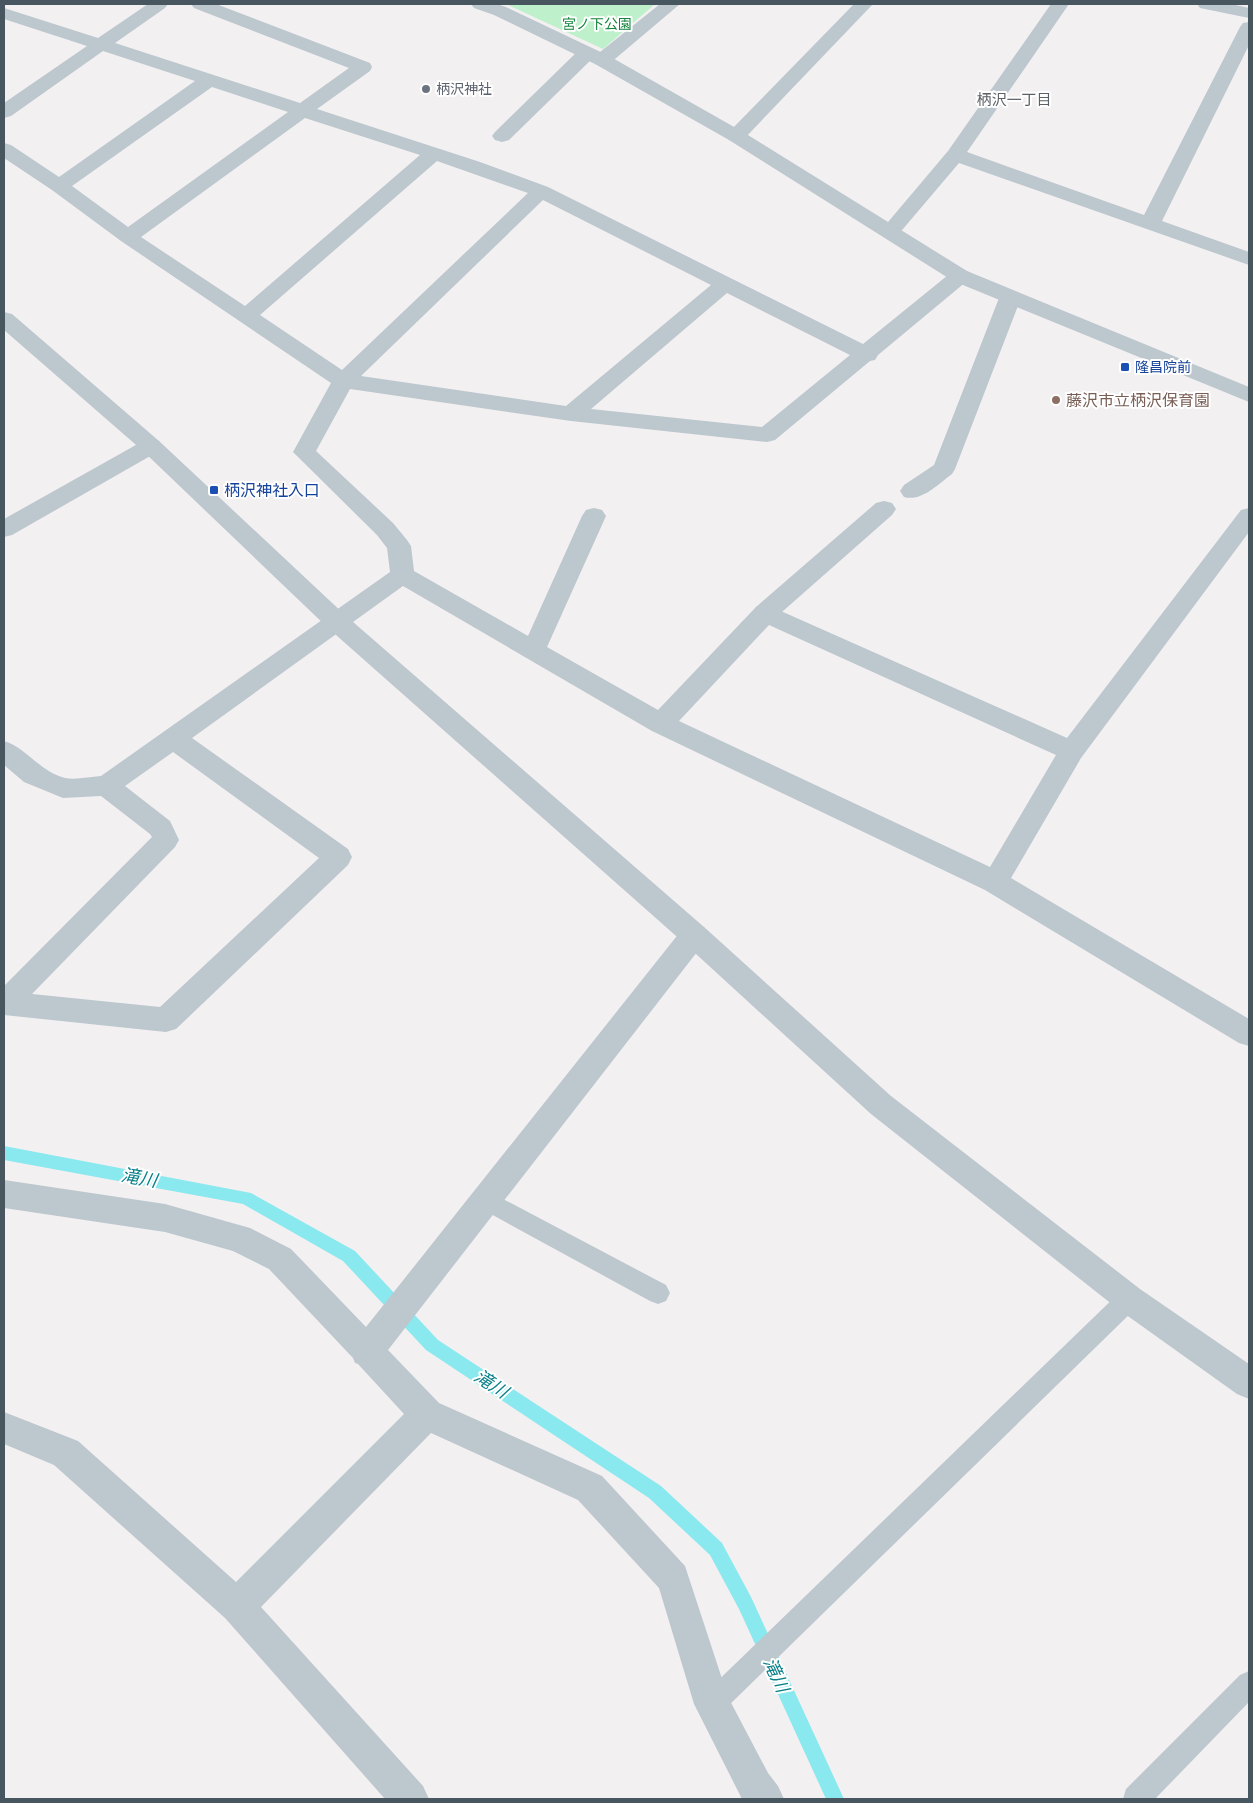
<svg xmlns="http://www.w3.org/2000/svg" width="1253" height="1803" font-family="'Varela Round','Noto Sans JP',sans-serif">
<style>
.green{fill:#bef1cb}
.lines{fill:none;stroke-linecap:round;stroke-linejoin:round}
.stream{fill:#8ae8ef;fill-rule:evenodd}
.service{fill:#bcc7ce;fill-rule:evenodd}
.pedestrian{fill:#bcc7ce;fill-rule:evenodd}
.minor{fill:#bcc7ce;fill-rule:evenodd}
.tertiary{fill:#bcc7ce;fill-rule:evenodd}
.worship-dot{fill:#6b7280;stroke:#fff;stroke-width:2}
.transit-dot{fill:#1a4fb4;stroke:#fff;stroke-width:2}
.education-dot{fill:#8d6e63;stroke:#fff;stroke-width:2}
.labels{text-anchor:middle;stroke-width:4;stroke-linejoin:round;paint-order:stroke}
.far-park-label{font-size:14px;fill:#14843d;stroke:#fff}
.far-worship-label{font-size:14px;fill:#5b616d;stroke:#fff;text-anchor:start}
.far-transit-label{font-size:14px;fill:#164399;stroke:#fff;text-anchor:start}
.far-neighbourhood-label{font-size:15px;fill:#5d6266;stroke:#fff}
.education-label{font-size:16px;fill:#785e54;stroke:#fff;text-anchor:start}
.transit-label{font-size:16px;fill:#164399;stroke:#fff;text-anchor:start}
.water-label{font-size:18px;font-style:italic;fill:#0a8089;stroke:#fff}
</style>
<rect width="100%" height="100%" fill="#f3f0f1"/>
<path class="green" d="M506,4H655L603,49Z"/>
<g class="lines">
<path class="stream" d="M4,1146L251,1193L355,1251L438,1340L661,1486L722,1543L751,1597L844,1799H826L739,1609L710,1555L649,1498L426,1350L343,1261L243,1204L4,1160Z"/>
<path class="service" d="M486,1190L666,1285L670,1293L666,1301L658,1304L650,1301L478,1207L475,1200L478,1193Z
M1129,1288L1137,1291L1141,1299L1137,1307L721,1713L712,1717L703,1713L699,1704L703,1695L1121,1291Z
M1249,1671V1702L1155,1799H1123L1126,1789L1240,1675Z"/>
<path class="pedestrian" d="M587,47L594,49L596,53L594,57L509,140L502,142L495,140L492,136L495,132L580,49Z
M1010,291L1017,293L1021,298L955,469L952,474C938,484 922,502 904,497L900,491L904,485L934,465L999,298L1003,293Z
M884,501L892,503L896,509L892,515L774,619L765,622L756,619L753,613L756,607L876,503Z"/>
<path class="minor" d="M148,4H168L165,8L115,43L300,103L349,68L194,8L191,4H216L370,63L372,67L370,71L317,109L480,162L548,187L863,344L953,271L960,270L967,271L970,276L967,281L878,355L875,360L870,361L775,440L767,442L571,421L350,389L316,451L393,523L407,540L411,546L414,571L528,636L582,516L586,510L594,508L602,510L606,516L547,647L658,710L756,607L765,604L1067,738L1241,510L1249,508V532L1081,758L1011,878L1249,1019V1046L1239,1043L985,890L652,731L403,586L192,738L348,849L352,857L348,865L176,1029L166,1032L4,1015V986L152,837L150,834L101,796L63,798L24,782L4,765V741C27,748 40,772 65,778C75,780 90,777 101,776L390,572L387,548L377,535L293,452L331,383L121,241L52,190L4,158V143L11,145L59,177L195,81L103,51L11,116L4,118V103L87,46L4,19V8L98,38ZM212,87L288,112L128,227L72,186ZM305,118L420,155L245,306L141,237ZM437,161L528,193L342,370L260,315ZM543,200L711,285L566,406L361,376ZM727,293L850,355L762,427L591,409ZM769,625L1056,755L990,867L679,721ZM173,752L319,858L160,1007L32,994L175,847L179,840L170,821L125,786Z
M660,4H680L609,64L602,66L595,64L593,60L595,56Z
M854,4H873L743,140L736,142L729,140L726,136L729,132Z
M1051,4H1069L967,152L1144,215L1240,27L1243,23L1249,22V45L1162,221L1249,252V265L959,163L897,236L890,238L883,236L880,232L883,228L948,151Z
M1197,4H1231L1249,8V18L1200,8Z
M151,438L159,441L162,446L159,451L12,535L4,537V519L143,441Z
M694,924L704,927L708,935L704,943L388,1350L439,1403L602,1476L685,1566L728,1697L768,1773L778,1786L784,1799H742L694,1704L659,1588L578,1500L431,1433L261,1607L423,1786L429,1799H385L225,1618L54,1465L4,1444V1412L78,1441L236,1582L404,1414L358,1364L355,1363L353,1358L269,1269L233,1251L165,1232L4,1208V1180L165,1204L250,1228L291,1249L366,1327L684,927Z"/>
<path class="tertiary" d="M471,4H497L506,7L609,56L743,132L967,271L1249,387V402L953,281L729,140L595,64L494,15L474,8Z
M4,312L12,314L159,441L345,615L704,927L891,1096L1140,1289L1249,1364V1399L1237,1394L1118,1309L871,1114L684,943L327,627L143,451L4,330Z"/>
</g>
<circle class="worship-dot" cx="426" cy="89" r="5"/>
<g class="transit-dot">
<rect x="1120" y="362" width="10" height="10" rx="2.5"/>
<rect x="209" y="485" width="10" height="10" rx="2.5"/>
</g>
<circle class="education-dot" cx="1056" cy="400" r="5"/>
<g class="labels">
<g class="far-park-label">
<text x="597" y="29">宮ノ下公園</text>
</g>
<g class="far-worship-label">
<text x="436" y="94">柄沢神社</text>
</g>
<g class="far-transit-label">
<text x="1135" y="372">隆昌院前</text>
</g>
<g class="far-neighbourhood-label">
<text x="1014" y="105">柄沢一丁目</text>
</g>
<g class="education-label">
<text x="1066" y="406">藤沢市立柄沢保育園</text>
</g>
<g class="transit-label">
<text x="224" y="496">柄沢神社入口</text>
</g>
<g class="water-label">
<text transform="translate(139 1178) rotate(10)" y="6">滝川</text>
<text transform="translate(491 1384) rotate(33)" y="6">滝川</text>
<text transform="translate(776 1675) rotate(65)" y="6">滝川</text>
</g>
</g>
<rect width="1253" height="1803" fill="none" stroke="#48575f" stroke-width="10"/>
</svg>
